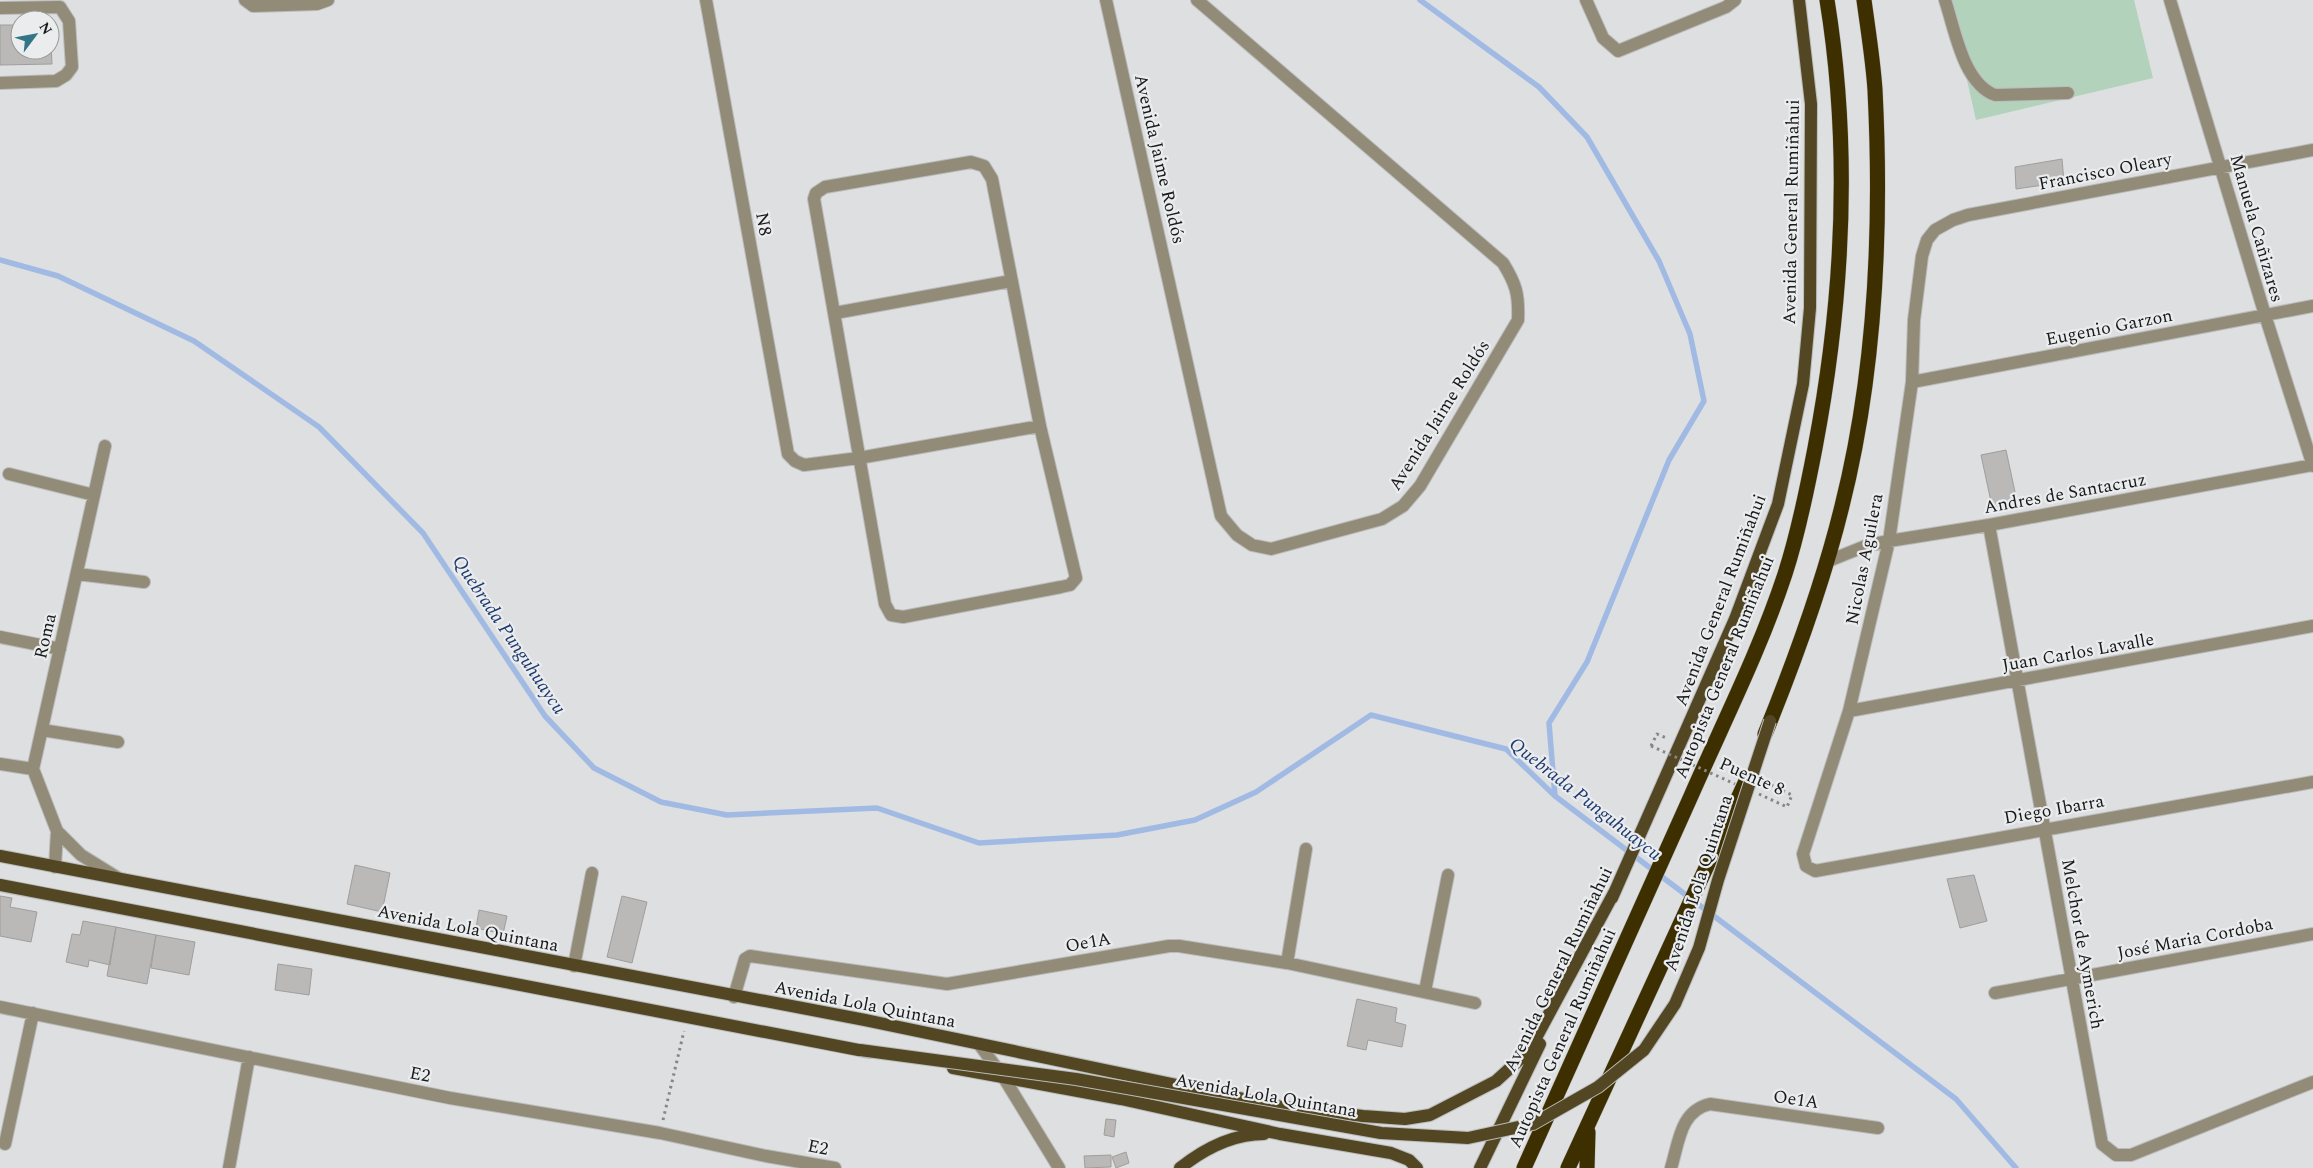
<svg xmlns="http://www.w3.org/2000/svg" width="2313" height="1168" font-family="Spectral,serif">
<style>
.green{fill:#b3d2bc}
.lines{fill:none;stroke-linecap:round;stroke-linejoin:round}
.stream{stroke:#a1bae4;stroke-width:5.5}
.building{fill:#bbb9b8;stroke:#a09e9c}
.minor-casing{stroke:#babbbc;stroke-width:14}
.major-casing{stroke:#babbbc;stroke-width:14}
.highway-casing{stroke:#babbbc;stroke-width:16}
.path{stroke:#848687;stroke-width:3;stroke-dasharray:2.5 4;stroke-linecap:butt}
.minor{stroke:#928b77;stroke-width:12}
.major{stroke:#534622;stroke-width:12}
.highway{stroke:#3e2f00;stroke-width:15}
.major-bridge-casing{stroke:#babbbc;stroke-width:14;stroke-linecap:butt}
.path-bridge{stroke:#848687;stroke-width:3;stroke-dasharray:2.5 4;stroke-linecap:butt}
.major-bridge{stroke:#534622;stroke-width:12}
.labels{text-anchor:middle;stroke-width:4.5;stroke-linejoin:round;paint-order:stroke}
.street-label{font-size:18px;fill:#181919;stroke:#eaecee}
.water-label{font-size:19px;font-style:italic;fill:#1d396d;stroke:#eaecee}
</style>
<rect width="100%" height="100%" fill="#dddfe0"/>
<path class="green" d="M1949,0H2134L2153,78L1976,120Z"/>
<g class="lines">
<path class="stream" d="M1420,0L1539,87L1587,137L1659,261L1690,334L1704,401L1669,460L1587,662L1549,723L1555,796
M0,260L58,276L194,341L319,427L423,533L545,716L594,768L661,802L727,815L877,808L979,843L1117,835L1195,820L1256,792L1371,715L1506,749L1555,796L1956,1099L2016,1168"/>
</g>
<path class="building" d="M50,24L52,64L0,65V25H20V50H50Z
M2062,159L2064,182L2016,189L2015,167Z
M2006,450L2018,506L1993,511L1981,455Z
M355,865L390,873L382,912L347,904Z
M1974,875L1987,921L1960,928L1947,879Z
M0,896L12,898L10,907L37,912L31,942L0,936Z
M622,896L647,902L632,963L607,957Z
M479,910L507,916L503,934L476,928Z
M83,921L116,927L110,965L89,960L88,967L66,962L72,934L80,935Z
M116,927L156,935L147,984L107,976Z
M156,935L195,942L189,975L151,968Z
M278,964L312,969L309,995L275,990Z
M1357,999L1397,1008L1395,1022L1406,1025L1402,1047L1368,1040L1366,1050L1347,1046Z
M1106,1119L1116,1120L1114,1137L1104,1135Z
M1126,1152L1129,1163L1116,1168L1112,1157Z
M1111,1155V1167L1085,1168L1084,1156Z"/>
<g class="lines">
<g class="minor-casing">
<path id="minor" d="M245,0L253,6L317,4L328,0
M706,0L788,454L795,461L804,465L859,458L1040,426
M1106,0L1221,516L1237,535L1252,545L1271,549L1382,519L1403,506L1420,486L1518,320C1519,294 1516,284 1503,263L1197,0
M1586,0L1603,38L1618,51L1726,7L1735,0
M1945,0C1955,30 1963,83 1995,95L2068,93
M2170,0L2265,315L2313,466
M0,8L60,7L69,21L72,67L66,75L56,81L0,83
M2313,150L1968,215L1953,220L1935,230L1927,240L1922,256L1914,320L1912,382L1889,541L1849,711L1803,854L1806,866L1815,871L2313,782
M971,162L984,166L992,179L1040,426L1076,578L1070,585L1061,587L903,617L891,615L885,604L814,199L816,193L825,187Z
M835,313L1011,281
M1912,382L2313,306
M9,474L94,495
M1989,525L2102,1144L2116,1155H2131L2313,1082
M1826,562L1868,545L1889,541L1989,525L2313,465
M77,574L144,582
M0,637L60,649
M1849,711L2313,626
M42,730L118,742
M0,764L33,769
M57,831L81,855L118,878
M55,867L57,831L33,769L105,446
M1287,963L1306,849
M574,966L592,873
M1425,991L1448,875
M1995,993L2313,934
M734,997L745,959L750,956L947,984L1169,946H1179L1287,963L1475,1003
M0,1007L450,1098L660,1133L766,1156L835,1168
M979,1044L1004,1078L1059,1168
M5,1144L33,1013
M229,1168L249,1057
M1671,1168C1679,1142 1680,1111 1710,1104L1878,1128"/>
</g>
<g class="major-casing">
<path id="major" d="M0,856L865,1020L1282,1107L1363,1116L1405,1119L1430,1115L1496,1081L1529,1051L1615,891
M0,885L869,1052
M1612,898L1735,619L1778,504L1803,384L1810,308L1811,104L1799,0
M953,1068L1121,1099L1280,1134L1391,1153L1409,1160L1417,1168
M1180,1168C1204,1149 1232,1134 1264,1134
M1480,1168L1540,1044"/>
</g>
<g class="highway-casing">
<path id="highway" d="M1765,734C1795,660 1823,584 1842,506C1876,371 1882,228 1875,90C1873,60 1868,30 1864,0
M1524,1168C1580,1044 1635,920 1691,796C1723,723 1760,650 1785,574C1798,534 1807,490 1815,448C1843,301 1851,148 1827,0
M1568,1168L1746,781
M1587,1168L1588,1132"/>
</g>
<path class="path" d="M1651,746L1657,734L1666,738
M1765,782L1792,795L1787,807
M663,1120L684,1031"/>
<use href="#minor" class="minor"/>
<use href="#major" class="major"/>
<use href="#highway" class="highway"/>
<g class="major-bridge-casing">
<path id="major-bridge" d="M860,1050L1076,1079L1381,1133L1468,1138L1533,1124L1598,1087L1644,1050L1675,1004L1699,948L1718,880L1770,721"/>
</g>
<path class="path-bridge" d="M1651,746L1735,784
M1759,794L1787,807"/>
<use href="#major-bridge" class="major-bridge"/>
</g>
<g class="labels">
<g class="street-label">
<text transform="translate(1160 159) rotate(77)" y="6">Avenida Jaime Roldós</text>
<text transform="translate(2105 171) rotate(-11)" y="6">Francisco Oleary</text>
<text transform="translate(1791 212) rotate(-89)" y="6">Avenida General Rumiñahui</text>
<text transform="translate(764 224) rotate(80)" y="6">N8</text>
<text transform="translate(2257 228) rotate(74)" y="6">Manuela Cañizares</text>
<text transform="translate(2109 327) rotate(-11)" y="6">Eugenio Garzon</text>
<text transform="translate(1439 415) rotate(-58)" y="6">Avenida Jaime Roldós</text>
<text transform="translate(2065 493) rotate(-10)" y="6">Andres de Santacruz</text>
<text transform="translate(1864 559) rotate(-79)" y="6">Nicolas Aguilera</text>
<text transform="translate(1720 600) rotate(-69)" y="6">Avenida General Rumiñahui</text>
<text transform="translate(45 636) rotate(-77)" y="6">Roma</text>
<text transform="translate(2078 652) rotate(-10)" y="6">Juan Carlos Lavalle</text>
<text transform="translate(1724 667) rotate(-68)" y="6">Autopista General Rumiñahui</text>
<text transform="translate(1752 776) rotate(24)" y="6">Puente 8</text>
<text transform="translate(2054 809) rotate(-10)" y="6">Diego Ibarra</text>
<text transform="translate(1698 883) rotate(-72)" y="6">Avenida Lola Quintana</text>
<text transform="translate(468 928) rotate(11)" y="6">Avenida Lola Quintana</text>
<text transform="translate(2195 938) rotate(-11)" y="6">José Maria Cordoba</text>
<text transform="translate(1088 942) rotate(-10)" y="6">Oe1A</text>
<text transform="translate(2083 944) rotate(80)" y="6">Melchor de Aymerich</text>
<text transform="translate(1558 969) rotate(-64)" y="6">Avenida General Rumiñahui</text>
<text transform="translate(865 1004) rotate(11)" y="6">Avenida Lola Quintana</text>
<text transform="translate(1562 1038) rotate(-66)" y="6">Autopista General Rumiñahui</text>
<text transform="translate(420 1074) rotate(11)" y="6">E2</text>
<text transform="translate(1266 1095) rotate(10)" y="6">Avenida Lola Quintana</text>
<text transform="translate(1796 1099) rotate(8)" y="6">Oe1A</text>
<text transform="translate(818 1147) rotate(11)" y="6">E2</text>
</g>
<g class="water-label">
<text transform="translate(510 634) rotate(56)" y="7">Quebrada Punguhuaycu</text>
<text transform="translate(1586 798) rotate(38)" y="7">Quebrada Punguhuaycu</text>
</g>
</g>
<g transform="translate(35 35) rotate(58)"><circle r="24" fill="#eaecee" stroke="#969899"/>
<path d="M0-4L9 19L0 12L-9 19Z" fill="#327586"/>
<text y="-8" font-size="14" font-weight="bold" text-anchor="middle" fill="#181919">N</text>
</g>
</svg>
